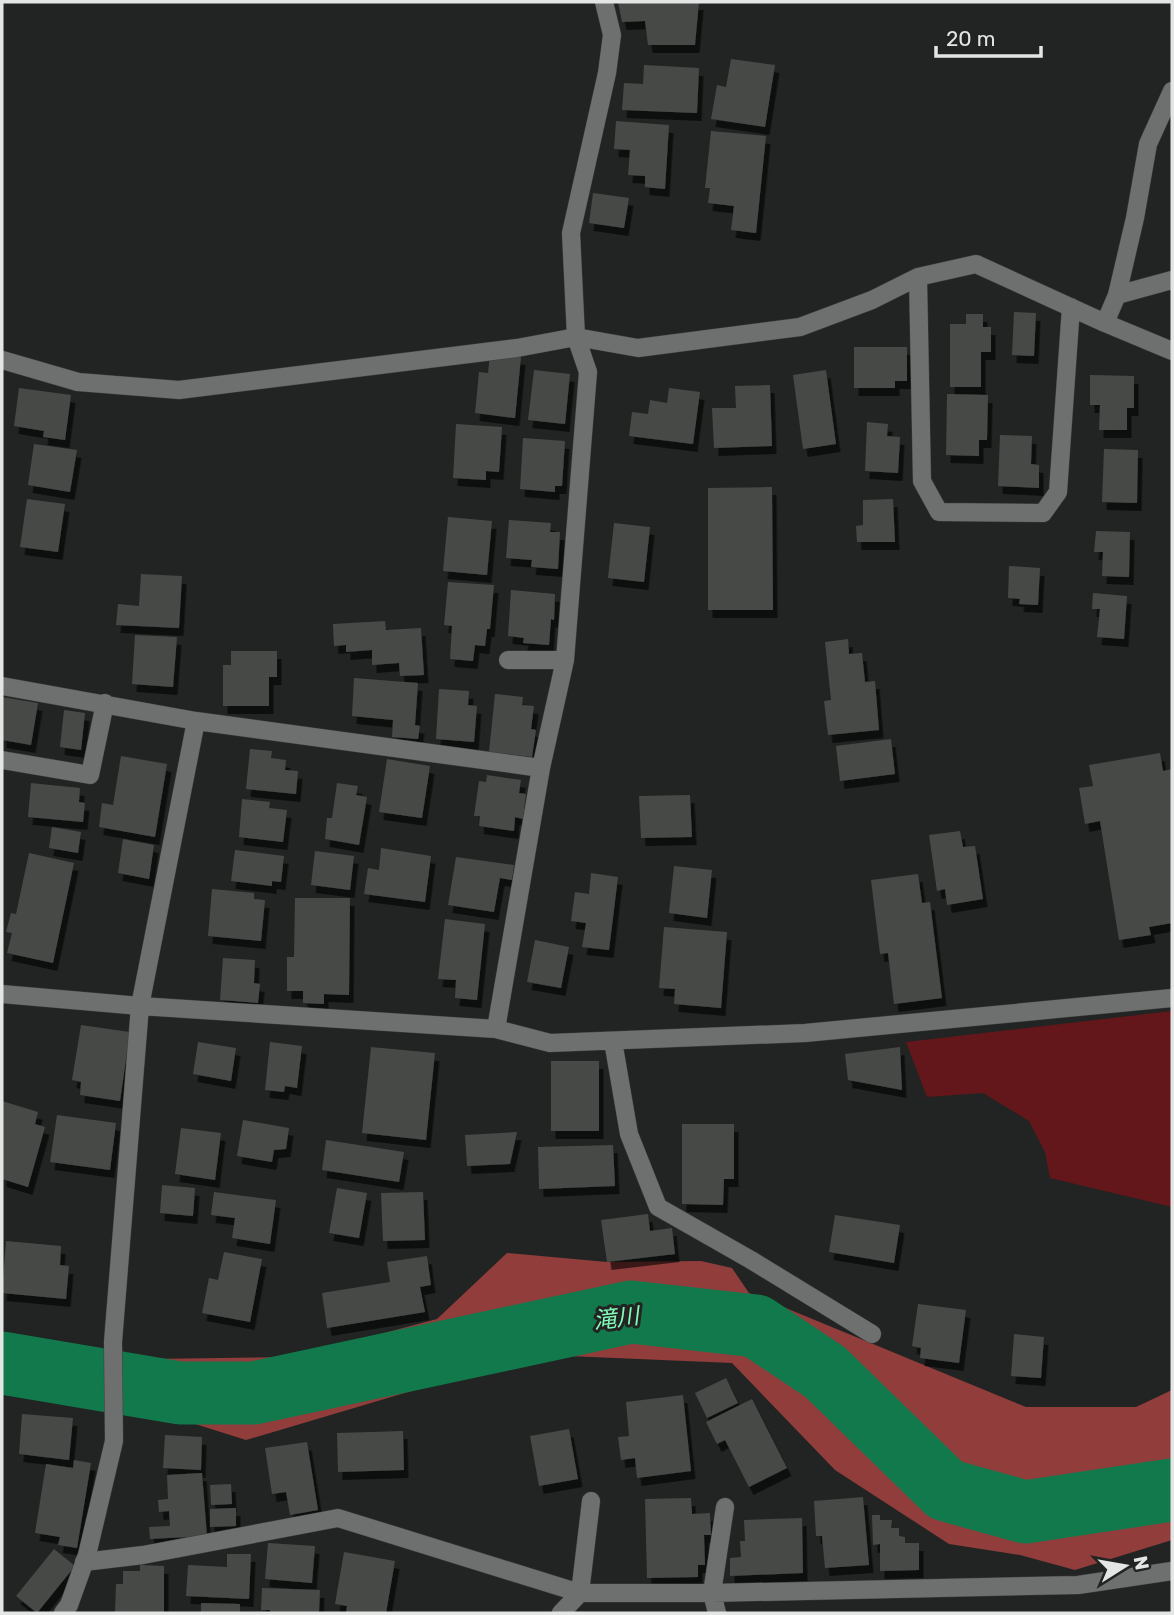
<svg xmlns="http://www.w3.org/2000/svg" width="1174" height="1615" font-family="Rubik,'Noto Sans JP',sans-serif">
<style>
.green{fill:#64171a}
.forest{fill:#913d3b}
.lines{fill:none;stroke-linecap:round;stroke-linejoin:round}
.river{stroke:#11794b;stroke-width:63}
.building{fill:#464947;filter:url(#shadow)}
.service-casing{stroke:#3b3e3c;stroke-width:19}
.minor-casing{stroke:#3b3e3c;stroke-width:19}
.service{stroke:#6d706e;stroke-width:18}
.minor{stroke:#6d706e;stroke-width:18}
.labels{text-anchor:middle;stroke-width:6;stroke-linejoin:round;paint-order:stroke}
.water-label{font-size:23px;font-style:italic;fill:#84fdba;stroke:#212422}
</style>
<defs>
<filter id="shadow"><feDropShadow dx="4.5" dy="8" stdDeviation="0" flood-color="#0009"/></filter>
</defs>
<rect width="100%" height="100%" fill="#212422"/>
<path class="green" d="M1172,1011V1207L1050,1178L1045,1152L1029,1121L983,1093L927,1097L906,1042Z"/>
<path class="forest" d="M507,1253L607,1262L701,1261L732,1268L749,1293L1026,1407H1136L1172,1390V1540L1075,1570L1020,1555L949,1544L835,1470L732,1363L568,1356L445,1381L246,1440L192,1423L149,1359L294,1357L437,1319Z"/>
<g class="lines">
<path class="river" d="M2,1363L180,1393H254L631,1312L756,1326L825,1372L946,1490L1025,1512L1172,1490"/>
</g>
<path class="building" d="M618,2H699L695,45H648L645,21L622,22Z
M731,59L775,65L765,127L711,119L717,85L726,87Z
M644,65L699,68L697,113L622,110L624,83L643,84Z
M616,121L669,125L665,189L645,187V176L628,175L630,150L614,149Z
M711,131L766,136L756,233L731,230L734,206L708,203L710,188H705Z
M593,193L629,198L624,228L589,223Z
M1014,312L1036,313L1034,356L1012,355Z
M966,314H983V327H991V352H981V387H950V324H966Z
M854,347H907V381H895V388H854Z
M490,354L521,357L515,418L475,413L479,372L488,373Z
M534,370L570,374L565,424L528,420Z
M826,370L836,444L803,449L793,375Z
M1090,375L1134,376V408H1127V430H1099L1100,405H1090Z
M770,385L772,446L714,448L712,408H736L735,386Z
M19,388L71,395L65,440L43,437L44,431L14,426Z
M669,388L700,392L693,444L629,436L632,412L648,414L650,400L667,403Z
M947,394L988,395L987,440H979V456L946,455Z
M867,422L888,424L887,436L900,437L898,473L865,471Z
M456,424L502,427L499,472L486,471V480L453,478Z
M1000,435L1032,436L1031,464L1039,465V488L998,486Z
M523,438L565,441L562,486H555V492L520,489Z
M34,444L77,450L70,492L28,485Z
M1104,449L1138,450L1137,503L1102,502Z
M772,487L773,610H708V488Z
M27,499L65,504L58,552L20,547Z
M893,499L895,542H857L856,526L863,525V500Z
M448,517L492,521L487,575L443,571Z
M509,520L551,523L550,532H560L558,569L531,567L532,560L506,558Z
M614,523L650,527L644,582L608,578Z
M1096,531L1130,532L1129,577L1102,576L1103,552H1094Z
M1009,566L1040,568L1038,605L1019,604L1020,599L1008,598Z
M141,574L182,576L179,628L116,625L118,604L139,606Z
M448,582L494,585L490,629H487L485,646L475,645L473,661L450,659L452,626L444,625Z
M511,590L555,594L554,620L551,619L549,645L523,643L524,638L508,636Z
M1093,593L1127,596L1124,639L1097,637L1100,609H1092Z
M385,621L386,630L421,628L424,675L400,676L399,663L372,665V650L346,652V645L334,646L333,624Z
M135,635L177,637L173,687L132,684Z
M848,639L849,654L862,653L865,682L875,681L879,730L828,735L824,701L831,700L825,642Z
M231,651H277V677H269V706H223V665H231Z
M354,678L418,683L415,725L420,726L418,739L392,737L393,720L352,716Z
M439,689L469,691L468,705L477,706L474,742L436,739Z
M495,694L523,697L522,705L534,706L531,729L536,730L532,757L489,752Z
M2,697L38,703L31,745L2,740Z
M64,710L85,713L81,750L60,747Z
M891,739L895,774L840,781L836,746Z
M250,749L272,751L271,758L286,760L285,770L298,771L296,794L246,789Z
M1160,753L1163,771L1172,769V923L1149,927L1151,935L1119,940L1100,821L1085,824L1079,788L1093,786L1089,765Z
M121,756L167,764L155,837L99,827L102,803L113,805Z
M387,759L430,766L422,818L379,812Z
M487,775L521,780L519,793L526,794L523,819L515,817L514,831L479,826L480,816H474L479,781L486,782Z
M31,783L80,788L79,802L85,803L83,822L28,817Z
M337,783L358,786L356,795L367,797L359,845L325,839L327,818H332Z
M690,795L692,837L641,838L639,796Z
M242,799L270,802L269,808L287,810L283,842L239,837Z
M52,827L81,832L78,853L49,848Z
M960,831L963,847L975,846L983,899L947,905L945,889L937,891L929,835Z
M123,839L154,845L149,879L118,873Z
M381,848L431,856L425,902L364,894L368,868L379,870Z
M235,850L284,856L281,882L272,881V886L231,881Z
M315,851L354,856L350,890L311,885Z
M29,853L74,863L53,963L7,953L12,933L6,932L11,913L16,914Z
M456,857L514,865L512,880L500,878L494,912L448,905Z
M674,866L712,870L707,918L669,913Z
M591,873L618,877L609,950L582,947L586,923L571,921L575,892L589,894Z
M918,874L922,903L930,902L942,998L894,1004L888,953L880,954L871,880Z
M212,889L254,893V899L265,900L261,941L208,936Z
M295,898H350L349,995L324,994V1004L303,1003V991H287V957H294Z
M445,919L485,924L477,1000L455,998L456,980L438,979Z
M664,927L727,932L721,1008L674,1004L675,989L659,988Z
M535,940L569,947L561,988L527,982Z
M223,958L255,960L254,983L260,984L258,1003L220,1000Z
M81,1025L130,1032L120,1101L80,1095L81,1082L72,1080Z
M198,1042L236,1048L231,1081L193,1074Z
M270,1042L302,1046L297,1088L285,1086L284,1092L265,1090Z
M371,1047L435,1053L426,1140L362,1133Z
M900,1047L902,1090L848,1080L845,1054Z
M551,1061H599V1131H551Z
M2,1101L38,1112L35,1124L45,1127L28,1187L2,1179Z
M57,1115L116,1123L110,1170L50,1162Z
M243,1120L289,1128L286,1149L274,1150L272,1162L237,1156Z
M682,1124H734V1179H724L723,1205L682,1204Z
M181,1128L221,1133L215,1180L175,1174Z
M517,1132L510,1164L467,1166L465,1135Z
M326,1140L404,1152L399,1182L322,1170Z
M613,1145L615,1186L539,1189L538,1147Z
M162,1185L195,1188L193,1216L160,1213Z
M337,1188L367,1193L359,1238L329,1233Z
M214,1192L276,1200L270,1244L232,1238L235,1218L211,1215Z
M423,1192L425,1240L383,1241L381,1193Z
M648,1214L650,1231L672,1228L675,1254L607,1262L601,1220Z
M835,1215L900,1225L894,1263L829,1252Z
M6,1241L61,1246L60,1265L69,1266L66,1299L2,1293Z
M224,1252L262,1259L250,1322L202,1313L209,1278L218,1280Z
M427,1256L431,1285L420,1287L425,1312L327,1328L322,1293L390,1282L387,1262Z
M918,1304L966,1310L959,1363L920,1358L921,1348L912,1346Z
M1014,1334L1044,1337L1041,1378L1011,1376Z
M726,1378L738,1403L707,1418L695,1393Z
M683,1395L691,1471L637,1478L635,1458L621,1460L618,1437L629,1436L626,1402Z
M752,1399L787,1468L749,1487L725,1440L717,1444L706,1422Z
M22,1414L73,1418L69,1460L19,1454Z
M569,1429L578,1479L539,1486L530,1436Z
M403,1431L404,1470L338,1472L337,1433Z
M165,1435L202,1437L201,1470L163,1468Z
M307,1442L318,1510L290,1515L286,1492L272,1494L265,1448Z
M74,1460L91,1463L77,1548L58,1545L60,1537L35,1533L46,1464L73,1468Z
M202,1473L207,1536L150,1539L149,1527L170,1526L169,1511L159,1512L158,1500L168,1499L167,1475Z
M231,1484L232,1504L211,1505L210,1485Z
M863,1497L869,1565L825,1568L822,1536H816L814,1501Z
M691,1498L692,1514L710,1513L711,1535H704L705,1565H698V1577L647,1578L645,1499Z
M236,1508V1526L210,1527V1509Z
M872,1515H880V1520H892L891,1528H899V1536L905,1537V1543H919V1570L880,1571V1544L873,1545Z
M802,1518L803,1573L730,1576V1558L741,1557L740,1541H745L744,1520Z
M268,1543L315,1546L312,1583L265,1579Z
M54,1549L75,1566L37,1613L16,1596Z
M344,1552L395,1561L386,1613H346L347,1606L335,1604Z
M227,1554H251L249,1599L186,1596L188,1565L227,1567Z
M140,1565L164,1566V1613H115L116,1584H123V1571H140Z
M262,1588L320,1590L319,1613H270V1610H261Z
M201,1603L240,1604V1613H201Z"/>
<g class="lines">
<g class="service-casing">
<path id="service" d="M84,1562L143,1555L338,1518L580,1593"/>
</g>
<g class="minor-casing">
<path id="minor" d="M918,277L922,481L939,512L1043,513L1058,492L1071,307
M1117,295L1172,280
M1105,323L1117,295L1135,218L1148,144L1172,91
M2,360L78,382L179,390L517,348L576,337L638,348L800,327L872,300L918,277L976,264L1105,323L1172,351
M508,660H565
M2,686L196,721L541,768
M2,760L90,775L105,703
M2,994L140,1006L496,1029L550,1043L805,1033L1172,998
M496,1029L541,768L565,660L588,372L576,337L571,233L607,73L612,35L604,2
M613,1041L629,1134L658,1207L751,1260L872,1334
M580,1593L591,1501
M63,1613L69,1605L87,1555L114,1441L113,1342L140,1006L196,721
M561,1613L580,1593H712L1078,1585L1172,1571
M717,1613L712,1593L725,1507"/>
</g>
<use href="#service" class="service"/>
<use href="#minor" class="minor"/>
</g>
<g class="labels">
<g class="water-label">
<text transform="translate(616 1318) rotate(-7)" y="8">滝川</text>
</g>
</g>
<rect width="1174" height="1615" fill="none" stroke="#e4e6e5" stroke-width="7"/>
<g transform="translate(1125 1566) rotate(79)" stroke="#212422" stroke-width="5" paint-order="stroke">
<path d="M0-5L12 26L0 18L-12 26Z" fill="#e4e6e5"/>
<text y="-10" font-size="19" font-weight="bold" text-anchor="middle" fill="#e4e6e5">N</text>
</g>
<path d="M936 46v10h105v-10" fill="none" stroke="#e4e6e5" stroke-width="3.5"/>
<text x="946" y="46" font-size="21" fill="#e4e6e5" stroke="#212422" stroke-width="5" paint-order="stroke">20 m</text>
</svg>
